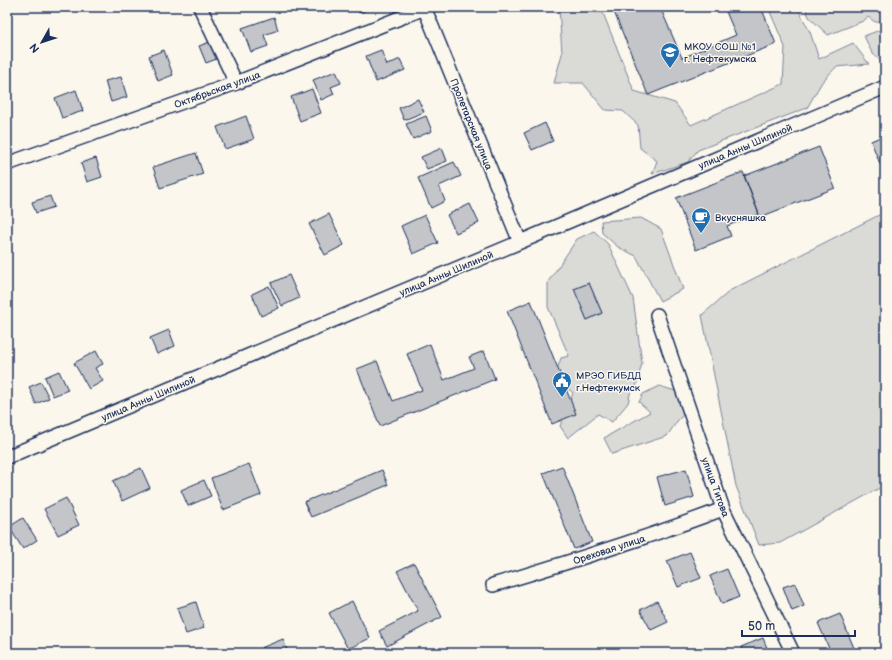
<svg xmlns="http://www.w3.org/2000/svg" width="892" height="660" font-family="'Balsamiq Sans',sans-serif">
<style>
.green{fill:#dadad7;stroke:#7a849a;fill-rule:evenodd}
.building{fill:#c3c5c9;stroke:#1b2f5e}
.lines{fill:none;stroke-linecap:round;stroke-linejoin:round}
.street-casing{stroke:#1b2f5e;stroke-width:16}
.street{stroke:#fbf7ec;stroke-width:13}
.labels{text-anchor:middle;stroke-width:3;stroke-linejoin:round;paint-order:stroke}
.poi-label{font-size:10px;fill:#1b2f5e;stroke:#fbf7ec;text-anchor:start}
.street-label{font-size:10px;fill:#1b2f5e;stroke:#fbf7ec}
</style>
<rect width="100%" height="100%" fill="#fbf7ec"/>
<filter id="ink" filterUnits="userSpaceOnUse"><feTurbulence type="fractalNoise" baseFrequency=".025" numOctaves="2"/><feDisplacementMap in="SourceGraphic" scale="8" xChannelSelector="R" yChannelSelector="G"/><feConvolveMatrix kernelMatrix="1 2 1 2 8 2 1 2 1" color-interpolation-filters="sRGB"/></filter>
<g filter="url(#ink)">
<path class="green" d="M559,7H596L603,13L634,91L675,103L691,125L783,84L785,47L768,7H797L810,32L819,59L853,43L869,64L836,67L822,82L807,108L698,150L688,162L652,174L657,161L640,148L638,125L623,111L605,110L583,83H554L562,54Z
M805,7H885V21L875,22L868,17L863,21L828,35L809,17Z
M885,28V61L882,62L872,53L864,36Z
M885,212V485L780,543L759,545L736,486L702,315L731,290Z
M641,218L661,229L683,289L660,301L636,256L618,247L602,233L601,221Z
M594,231L608,244L633,298L642,363L636,387L631,390L628,403L612,422L598,414L568,438L560,426L573,393L555,376L561,358L569,356L548,307V282L577,239ZM589,283L602,313L587,320L575,289Z
M659,386L689,395L691,408L678,420L667,436L612,454L604,438L650,412L639,402L643,394Z"/>
<path class="building" d="M357,7H374L359,13Z
M612,7H660L682,58L736,35L724,7H761L776,44L648,95Z
M274,17L278,30L264,35L268,46L251,52L242,28Z
M212,41L219,58L206,63L199,46Z
M164,50L173,75L158,81L149,56Z
M381,50L387,65L400,59L405,70L376,82L366,56Z
M336,71L341,83L331,87L334,94L321,100L313,80Z
M121,77L127,97L111,102L105,81Z
M312,89L321,113L300,121L291,97Z
M76,90L83,111L62,118L55,98Z
M418,99L424,112L404,120L399,108Z
M246,116L254,139L225,149L217,127Z
M426,116L432,131L413,139L406,124Z
M545,123L553,141L532,150L524,133Z
M885,135V162L880,164L871,141Z
M819,147L835,188L760,217L744,176Z
M442,148L447,161L427,169L421,157Z
M196,153L203,174L160,188L153,167Z
M96,158L102,177L87,182L81,163Z
M454,162L461,176L439,186L445,201L431,208L418,178Z
M743,172L759,214L727,226L731,236L696,250L676,198Z
M50,196L54,207L36,213L32,202Z
M470,204L479,223L456,233L447,215Z
M329,214L344,245L325,255L309,224Z
M425,215L438,243L413,254L401,226Z
M289,275L299,298L282,306L271,283Z
M589,283L602,313L587,320L574,289Z
M269,286L279,308L261,316L252,294Z
M531,301L576,414L552,424L507,311Z
M169,330L175,346L157,354L150,338Z
M430,344L444,380L474,368L469,357L484,351L495,379L380,426L357,369L377,361L393,401L422,390L407,354Z
M96,351L103,364L95,368L103,381L89,389L74,363Z
M59,371L68,390L53,396L45,377Z
M41,382L49,398L36,404L29,387Z
M249,464L261,495L223,510L211,478Z
M562,466L592,542L574,549L543,473Z
M141,468L150,488L122,501L113,481Z
M686,469L694,497L665,506L657,477Z
M382,470L388,485L311,517L304,502Z
M204,480L211,496L188,506L181,490Z
M66,498L79,525L58,535L44,509Z
M23,518L37,540L23,549L9,527Z
M690,552L701,578L678,587L667,561Z
M414,563L442,617L387,646L379,631L418,611L397,571Z
M727,569L739,597L722,604L710,576Z
M795,583L804,606L792,611L783,587Z
M352,601L370,638L348,649L329,613Z
M657,601L668,622L651,630L640,610Z
M196,602L204,628L186,634L177,608Z
M840,614L856,653H831L818,623Z
M763,638L769,653H743L741,647Z
M283,639L288,653H263L261,648Z
M209,648L211,653H190Z"/>
<g class="lines">
<g class="street-casing">
<path id="street" d="M200,7L236,83
M424,7L520,242
M7,164L236,83L425,8
M657,315L723,509L793,653
M7,457L520,242L885,87
M493,585C570,562 647,538 723,509"/>
</g>
<use href="#street" class="street"/>
</g>
</g>
<defs>
<g id="school-pin" transform="scale(1)"><path d="M0 17L-7.5 6A9.5 9.5 0 1 1 7.5 6Z" fill="#1f6fb2" stroke="#fbf7ec"/><path d="M0-5L7-2L0 1L-7-2ZM-4 1L0 2.5L4 1V4Q0 6-4 4Z" fill="#fff"/></g>
<g id="cafe-pin" transform="scale(1)"><path d="M0 17L-7.5 6A9.5 9.5 0 1 1 7.5 6Z" fill="#1f6fb2" stroke="#fbf7ec"/><path d="M-5.5-4.5H6V0H3Q3 3.5 0 3.5H-2.5Q-5.5 3.5-5.5 0ZM3-3.2v2h1.7v-2ZM-6 4.5H4V6H-6Z" fill="#fff"/></g>
<g id="civic-pin" transform="scale(1)"><path d="M0 17L-7.5 6A9.5 9.5 0 1 1 7.5 6Z" fill="#1f6fb2" stroke="#fbf7ec"/><path d="M-.6-6.5H3V-4.5H.6V-3L4-1V1h2V6H-6V1h2V-1L-.6-3ZM-1.2 2.5V6h2.4V2.5Z" fill="#fff"/></g>
</defs>
<g fill-rule="evenodd">
<use href="#school-pin" x="670" y="52"/>
<use href="#cafe-pin" x="701" y="217"/>
<use href="#civic-pin" x="562" y="381"/>
</g>
<g class="labels">
<g class="poi-label">
<text x="684" y="50">МКОУ СОШ №1<tspan x="684" dy="12">г. Нефтекумска</tspan></text>
<text x="715" y="221">Вкусняшка</text>
<text x="576" y="379">МРЭО ГИБДД<tspan x="576" dy="12">г.Нефтекумск</tspan></text>
</g>
<g class="street-label">
<text transform="translate(217 89) rotate(-20)" y="4">Октябрьская улица</text>
<text transform="translate(472 124) rotate(68)" y="4">Пролетарская улица</text>
<text transform="translate(745 146) rotate(-23)" y="4">улица Анны Шилиной</text>
<text transform="translate(446 273) rotate(-23)" y="4">улица Анны Шилиной</text>
<text transform="translate(148 398) rotate(-23)" y="4">улица Анны Шилиной</text>
<text transform="translate(716 487) rotate(70)" y="4">улица Титова</text>
<text transform="translate(609 549) rotate(-18)" y="4">Ореховая улица</text>
</g>
</g>
<rect width="892" height="660" fill="none" stroke="#fbf7ec" stroke-width="24"/>
<rect x="12" y="12" width="868" height="636" fill="none" stroke="#1b2f5e" stroke-width="1.5" filter="url(#ink)"/>
<g transform="translate(42 42) rotate(231)" stroke="#fbf7ec" stroke-width="3" paint-order="stroke">
<path d="M0-3L7 15L0 10L-7 15Z" fill="#1b2f5e"/>
<text y="-6" font-size="11" font-weight="bold" text-anchor="middle" fill="#1b2f5e">N</text>
</g>
<path d="M742 630v6h113v-6" fill="none" stroke="#1b2f5e" stroke-width="2"/>
<text x="748" y="630" font-size="12" fill="#1b2f5e" stroke="#fbf7ec" stroke-width="3" paint-order="stroke">50 m</text>
</svg>
